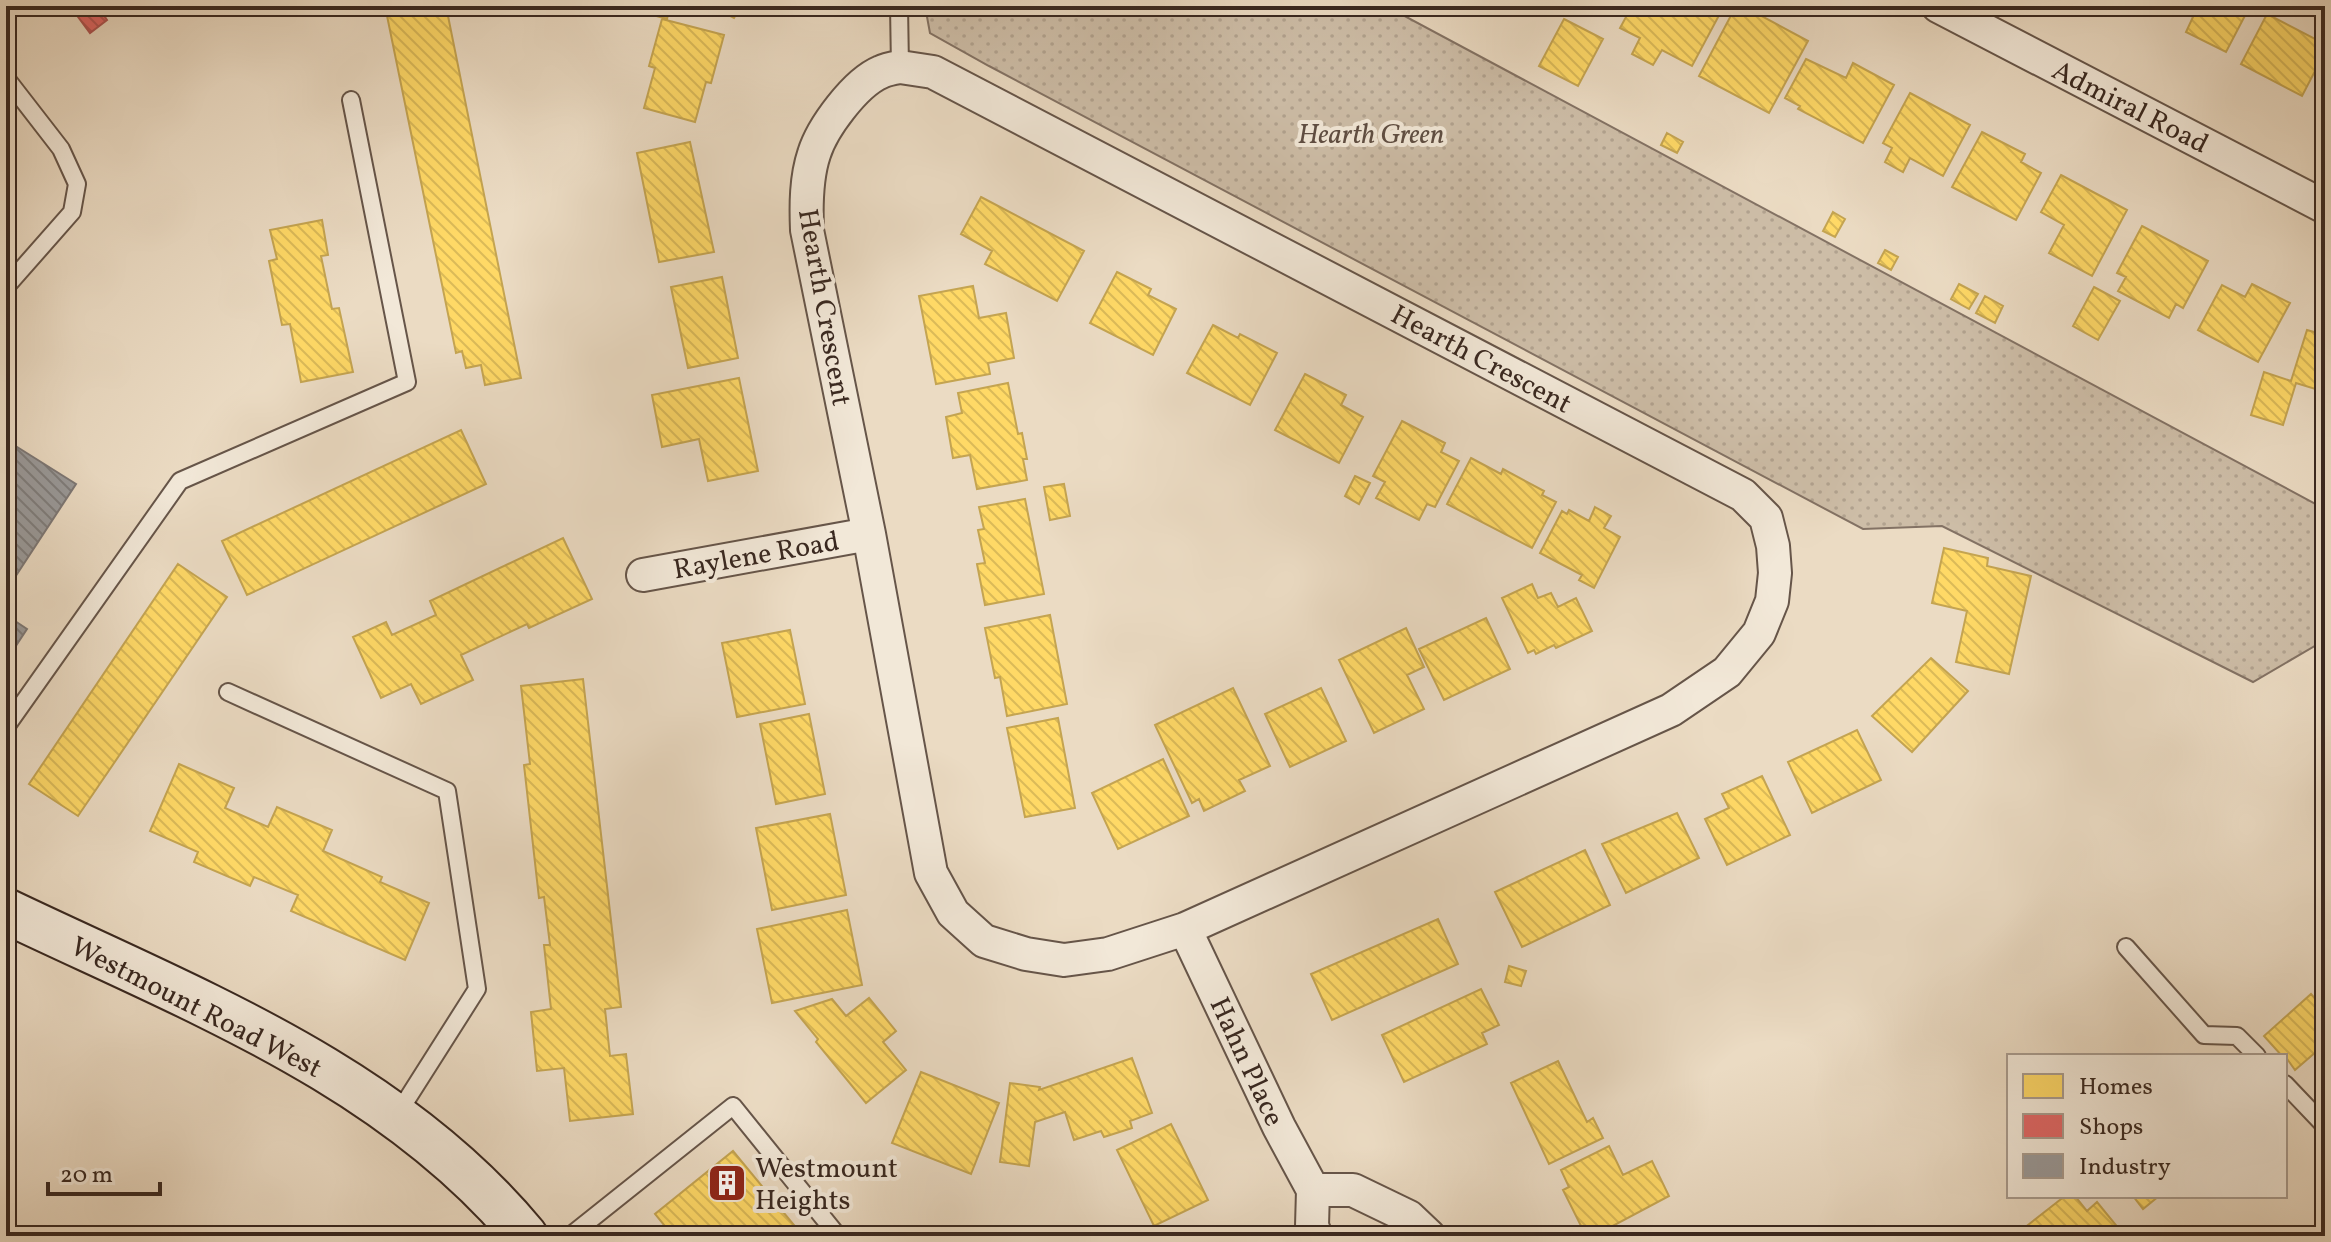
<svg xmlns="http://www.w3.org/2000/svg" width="2331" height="1242" font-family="Vollkorn,serif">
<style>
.park{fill:url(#park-dots);stroke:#837264;stroke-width:2}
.homes{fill:url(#homes-back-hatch);stroke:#c4a451;stroke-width:2}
.shops{fill:url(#shops-back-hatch);stroke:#ae5351;stroke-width:2}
.industry{fill:url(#industry-back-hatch);stroke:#7c7775;stroke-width:2}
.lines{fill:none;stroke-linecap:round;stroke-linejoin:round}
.lane-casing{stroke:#665549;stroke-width:20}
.street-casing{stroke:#665549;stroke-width:36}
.secondary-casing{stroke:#392820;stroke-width:48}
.lane{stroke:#f2e8d8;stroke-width:16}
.street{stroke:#f2e8d8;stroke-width:32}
.secondary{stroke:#f2e8d8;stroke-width:44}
.labels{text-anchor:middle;stroke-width:8;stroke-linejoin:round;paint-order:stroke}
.street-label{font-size:28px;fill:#392820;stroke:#f2e8d8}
.park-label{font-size:28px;font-style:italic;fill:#5e4d42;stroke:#f2e8d8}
.poi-label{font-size:28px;fill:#392820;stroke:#f2e8d8;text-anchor:start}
</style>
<defs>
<pattern id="park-dots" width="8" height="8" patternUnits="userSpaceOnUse" patternTransform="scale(2)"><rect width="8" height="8" fill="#cdbda7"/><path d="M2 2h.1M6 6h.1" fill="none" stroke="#b1a28f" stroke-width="1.8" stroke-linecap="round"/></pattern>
<pattern id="homes-back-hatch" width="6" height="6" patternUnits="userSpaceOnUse" patternTransform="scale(2)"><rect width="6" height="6" fill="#ffd966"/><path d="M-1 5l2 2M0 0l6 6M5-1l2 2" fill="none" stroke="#dbba58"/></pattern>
<pattern id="shops-back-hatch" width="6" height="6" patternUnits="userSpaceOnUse" patternTransform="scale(2)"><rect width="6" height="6" fill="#e06666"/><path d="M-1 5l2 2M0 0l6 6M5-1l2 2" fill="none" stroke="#b75454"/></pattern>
<pattern id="industry-back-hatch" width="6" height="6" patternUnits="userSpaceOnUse" patternTransform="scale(2)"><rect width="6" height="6" fill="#999"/><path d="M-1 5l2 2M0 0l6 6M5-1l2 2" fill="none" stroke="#7e7d7c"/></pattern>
</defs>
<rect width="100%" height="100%" fill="#ebdbc3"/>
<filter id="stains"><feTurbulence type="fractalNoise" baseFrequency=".0025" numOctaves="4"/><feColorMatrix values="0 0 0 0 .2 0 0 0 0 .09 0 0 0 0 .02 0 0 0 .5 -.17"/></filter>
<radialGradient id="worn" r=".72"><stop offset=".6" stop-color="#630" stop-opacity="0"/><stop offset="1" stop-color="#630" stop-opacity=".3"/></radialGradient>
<path class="park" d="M925,6H1386L2325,509V640L2253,682L1942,526L1863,529L989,66L930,33Z"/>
<path class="homes" d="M385,6H446L521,378L485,385L481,365L466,368L462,351L456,353Z
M641,6H670L667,19L639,11Z
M711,6H741L734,18Z
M1632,6H1724L1692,66L1662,50L1653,65L1632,54L1640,38L1620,28Z
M1736,6H1743L1808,41L1769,113L1699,76Z
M2172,6H2250L2226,52L2186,32L2193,17Z
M2267,14L2325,44V52L2302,96L2241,64Z
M662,19L724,35L711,83L706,82L695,122L644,108L655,68L649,66Z
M1564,19L1603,39L1578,86L1539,66Z
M1806,59L1846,78L1853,63L1894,85L1863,143L1798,109L1800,106L1785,98Z
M1910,93L1970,125L1943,176L1910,158L1903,172L1885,162L1892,148L1883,143Z
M1982,132L2025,154L2021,162L2041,173L2016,220L1952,187Z
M1667,133L1683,142L1677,153L1661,145Z
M690,142L714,252L659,262L637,153Z
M2061,175L2127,210L2092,276L2049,253L2064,225L2041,212Z
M981,197L1084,251L1057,301L985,264L992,251L961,234Z
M1833,212L1845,219L1835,237L1823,231Z
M322,220L328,255L321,256L332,309L339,308L353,372L301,382L290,324L282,325L269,261L277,259L270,230Z
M2142,226L2208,261L2183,308L2176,304L2169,318L2118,291L2126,277L2117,273Z
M1885,250L1898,257L1891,270L1878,263Z
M1117,272L1151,289L1148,295L1176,309L1153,355L1090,323Z
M722,277L738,358L688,368L671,287Z
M1959,284L1978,294L1969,309L1951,299Z
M2252,284L2290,303L2258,362L2198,330L2222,285L2245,297Z
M973,286L979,318L1006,313L1014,358L988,363L990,374L936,384L919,296Z
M2094,287L2120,301L2098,340L2073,326Z
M1985,296L2003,306L1995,323L1976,313Z
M1213,325L1238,338L1240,334L1277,353L1250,405L1187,373Z
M2307,330L2325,335V392L2296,383L2283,425L2251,415L2264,372L2291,381Z
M1305,374L1346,395L1341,405L1363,417L1339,463L1275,430Z
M739,378L758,471L708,481L699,439L662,447L652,395Z
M1008,383L1018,434L1022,433L1027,459H1023L1027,480L977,489L970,455L953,458L946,417L962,413L958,393Z
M1402,421L1445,443L1441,452L1459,461L1435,507L1427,504L1419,520L1376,498L1385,482L1373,476Z
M461,430L486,484L247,595L222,541Z
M1471,458L1501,474L1503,469L1544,491L1542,495L1556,502L1532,548L1447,504Z
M1355,476L1370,483L1359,504L1345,496Z
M1064,484L1070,516L1050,520L1044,487Z
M1025,499L1044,594L985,605L977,564L985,563L978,530L984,529L979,507Z
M1595,507L1611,516L1604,528L1620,537L1594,588L1579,580L1582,575L1540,553L1562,511L1567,514L1569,510L1589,521Z
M563,538L592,599L529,628L527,624L461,655L473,680L421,704L411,684L381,698L353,637L386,622L392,635L436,615L430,601Z
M1944,548L1988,558L1987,566L2031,576L2009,674L1956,662L1967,611L1932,603Z
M178,564L227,597L78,816L29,784Z
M1532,584L1538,598L1551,593L1558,607L1576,598L1592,631L1556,648L1554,645L1536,654L1534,650L1528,653L1502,598Z
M1050,615L1067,704L1007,716L1000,677L995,678L985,628Z
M1486,618L1510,669L1444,700L1419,649Z
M1406,628L1424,667L1407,675L1424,709L1374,733L1339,660Z
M790,630L805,704L737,717L722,643Z
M1931,658L1968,691L1912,752L1872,716Z
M583,679L621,1007L605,1009L610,1056L626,1054L633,1114L570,1121L564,1068L537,1071L531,1012L551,1009L544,945H550L544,897L539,898L524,765L530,764L521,686Z
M1233,688L1270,766L1239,780L1245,791L1204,811L1199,799L1192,803L1155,725Z
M1321,688L1346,741L1290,767L1265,714Z
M809,714L825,794L776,804L760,724Z
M1058,718L1075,808L1025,817L1007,728Z
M1857,730L1881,780L1812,813L1788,762Z
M1163,759L1189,816L1118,849L1092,793Z
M179,764L234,788L225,808L268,827L277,807L332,830L323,851L382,877L380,882L429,903L405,960L291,911L298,895L254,877L250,886L194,862L198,852L150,831Z
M1762,776L1790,835L1727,865L1705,819L1729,808L1722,794Z
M1677,813L1699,858L1626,893L1602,844Z
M830,814L846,895L772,910L756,828Z
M1585,850L1610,905L1522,947L1495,892Z
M847,910L862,985L772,1003L757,929Z
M1438,919L1458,964L1332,1020L1311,974Z
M1509,966L1526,971L1521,986L1505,982Z
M1481,989L1499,1025L1482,1033L1487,1044L1404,1082L1382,1035Z
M2311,994L2325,1010V1044L2295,1070L2285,1056H2282L2264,1036Z
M869,998L896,1031L883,1042L906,1070L866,1103L816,1042L818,1039L795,1011L832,999L846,1016Z
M1132,1058L1152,1113L1130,1121L1132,1128L1104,1137L1101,1131L1074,1140L1065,1112L1035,1122L1029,1166L1000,1162L1010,1083L1040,1087L1039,1090Z
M1558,1061L1587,1122L1593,1118L1603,1138L1549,1164L1511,1083Z
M921,1072L999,1103L971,1174L892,1143Z
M1171,1124L1208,1200L1154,1226L1117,1150Z
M1609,1146L1623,1175L1652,1161L1669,1196L1594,1236L1591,1231L1585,1234L1563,1190L1569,1187L1561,1170Z
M733,1151L803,1236H673L655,1214Z
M2065,1196H2075L2087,1211L2097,1202L2124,1235L2023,1236L2019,1232Z
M2133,1196H2159L2143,1209Z"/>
<path class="shops" d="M70,6H119L105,17L107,20L90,33Z"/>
<path class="industry" d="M6,440L76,484L6,591Z
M6,615L27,629L6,661Z"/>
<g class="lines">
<g class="lane-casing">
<path id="lane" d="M899,6L900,67
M6,78L61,149L77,184L72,212L6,287
M228,692L447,791L477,989L397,1115
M6,727L180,481L407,382L351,100
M2126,947L2204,1035L2237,1036L2257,1056
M2285,1084L2325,1126
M570,1236L733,1106L838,1236"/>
</g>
<g class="street-casing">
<path id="street" d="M1938,6L2325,207
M900,67L933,72L1743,495L1766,518L1773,546L1775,573L1772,601L1759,633L1727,672L1671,710L1185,929L1108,954L1064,960L1026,954L984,941L953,913L931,873L869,534L807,230C806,205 806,178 814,154C822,128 855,83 881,72C887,69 894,68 900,67Z
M643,575L869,534
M1185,929L1279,1127L1313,1190L1312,1226L1316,1236
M1313,1190H1353L1409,1217L1429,1236"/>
</g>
<g class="secondary-casing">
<path id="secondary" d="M6,911C190,999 392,1075 525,1236"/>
</g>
<use href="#lane" class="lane"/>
<use href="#street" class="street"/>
<use href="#secondary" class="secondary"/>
</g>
<defs>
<g id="building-square" transform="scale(2)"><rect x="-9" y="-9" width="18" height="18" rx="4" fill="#8f2418" stroke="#f2e8d8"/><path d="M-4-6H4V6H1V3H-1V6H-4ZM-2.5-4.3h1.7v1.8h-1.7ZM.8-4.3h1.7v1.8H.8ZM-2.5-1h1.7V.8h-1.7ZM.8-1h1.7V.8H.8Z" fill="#fff"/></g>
</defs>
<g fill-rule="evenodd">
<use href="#building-square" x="727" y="1183"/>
</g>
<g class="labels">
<g class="street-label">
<text transform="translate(2131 106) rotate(27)" y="10">Admiral Road</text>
<text transform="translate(826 307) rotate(80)" y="10">Hearth Crescent</text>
<text transform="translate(1482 358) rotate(28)" y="10">Hearth Crescent</text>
<text transform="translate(756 554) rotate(-10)" y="10">Raylene Road</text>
<text transform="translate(197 1006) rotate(27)" y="10">Westmount Road West</text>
<text transform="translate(1248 1061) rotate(65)" y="10">Hahn Place</text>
</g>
<g class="park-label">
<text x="1371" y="143">Hearth Green</text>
</g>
<g class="poi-label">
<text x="755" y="1177">Westmount<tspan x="755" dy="32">Heights</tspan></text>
</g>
</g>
<rect width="2331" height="1242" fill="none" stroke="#ebdbc3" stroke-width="32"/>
<rect x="8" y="8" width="2315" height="1226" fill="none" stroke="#392820" stroke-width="4"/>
<rect x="16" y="16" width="2299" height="1210" fill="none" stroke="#392820" stroke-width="2"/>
<rect x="2007" y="1054" width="280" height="144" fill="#f2e8d8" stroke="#a89b8e" stroke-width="2"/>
<rect x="2023" y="1074" width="40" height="24" fill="#ffd966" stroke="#a89b8e" stroke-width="2"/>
<text x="2079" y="1094" font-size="24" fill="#392820">Homes</text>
<rect x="2023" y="1114" width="40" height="24" fill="#e06666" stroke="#a89b8e" stroke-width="2"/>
<text x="2079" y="1134" font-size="24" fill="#392820">Shops</text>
<rect x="2023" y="1154" width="40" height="24" fill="#999999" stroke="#a89b8e" stroke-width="2"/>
<text x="2079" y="1174" font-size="24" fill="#392820">Industry</text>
<path d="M48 1182v12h112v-12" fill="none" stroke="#392820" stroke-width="4"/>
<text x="60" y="1182" font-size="24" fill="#392820" stroke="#f2e8d8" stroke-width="6" paint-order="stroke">20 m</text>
<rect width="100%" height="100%" filter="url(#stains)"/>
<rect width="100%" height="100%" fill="url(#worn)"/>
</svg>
